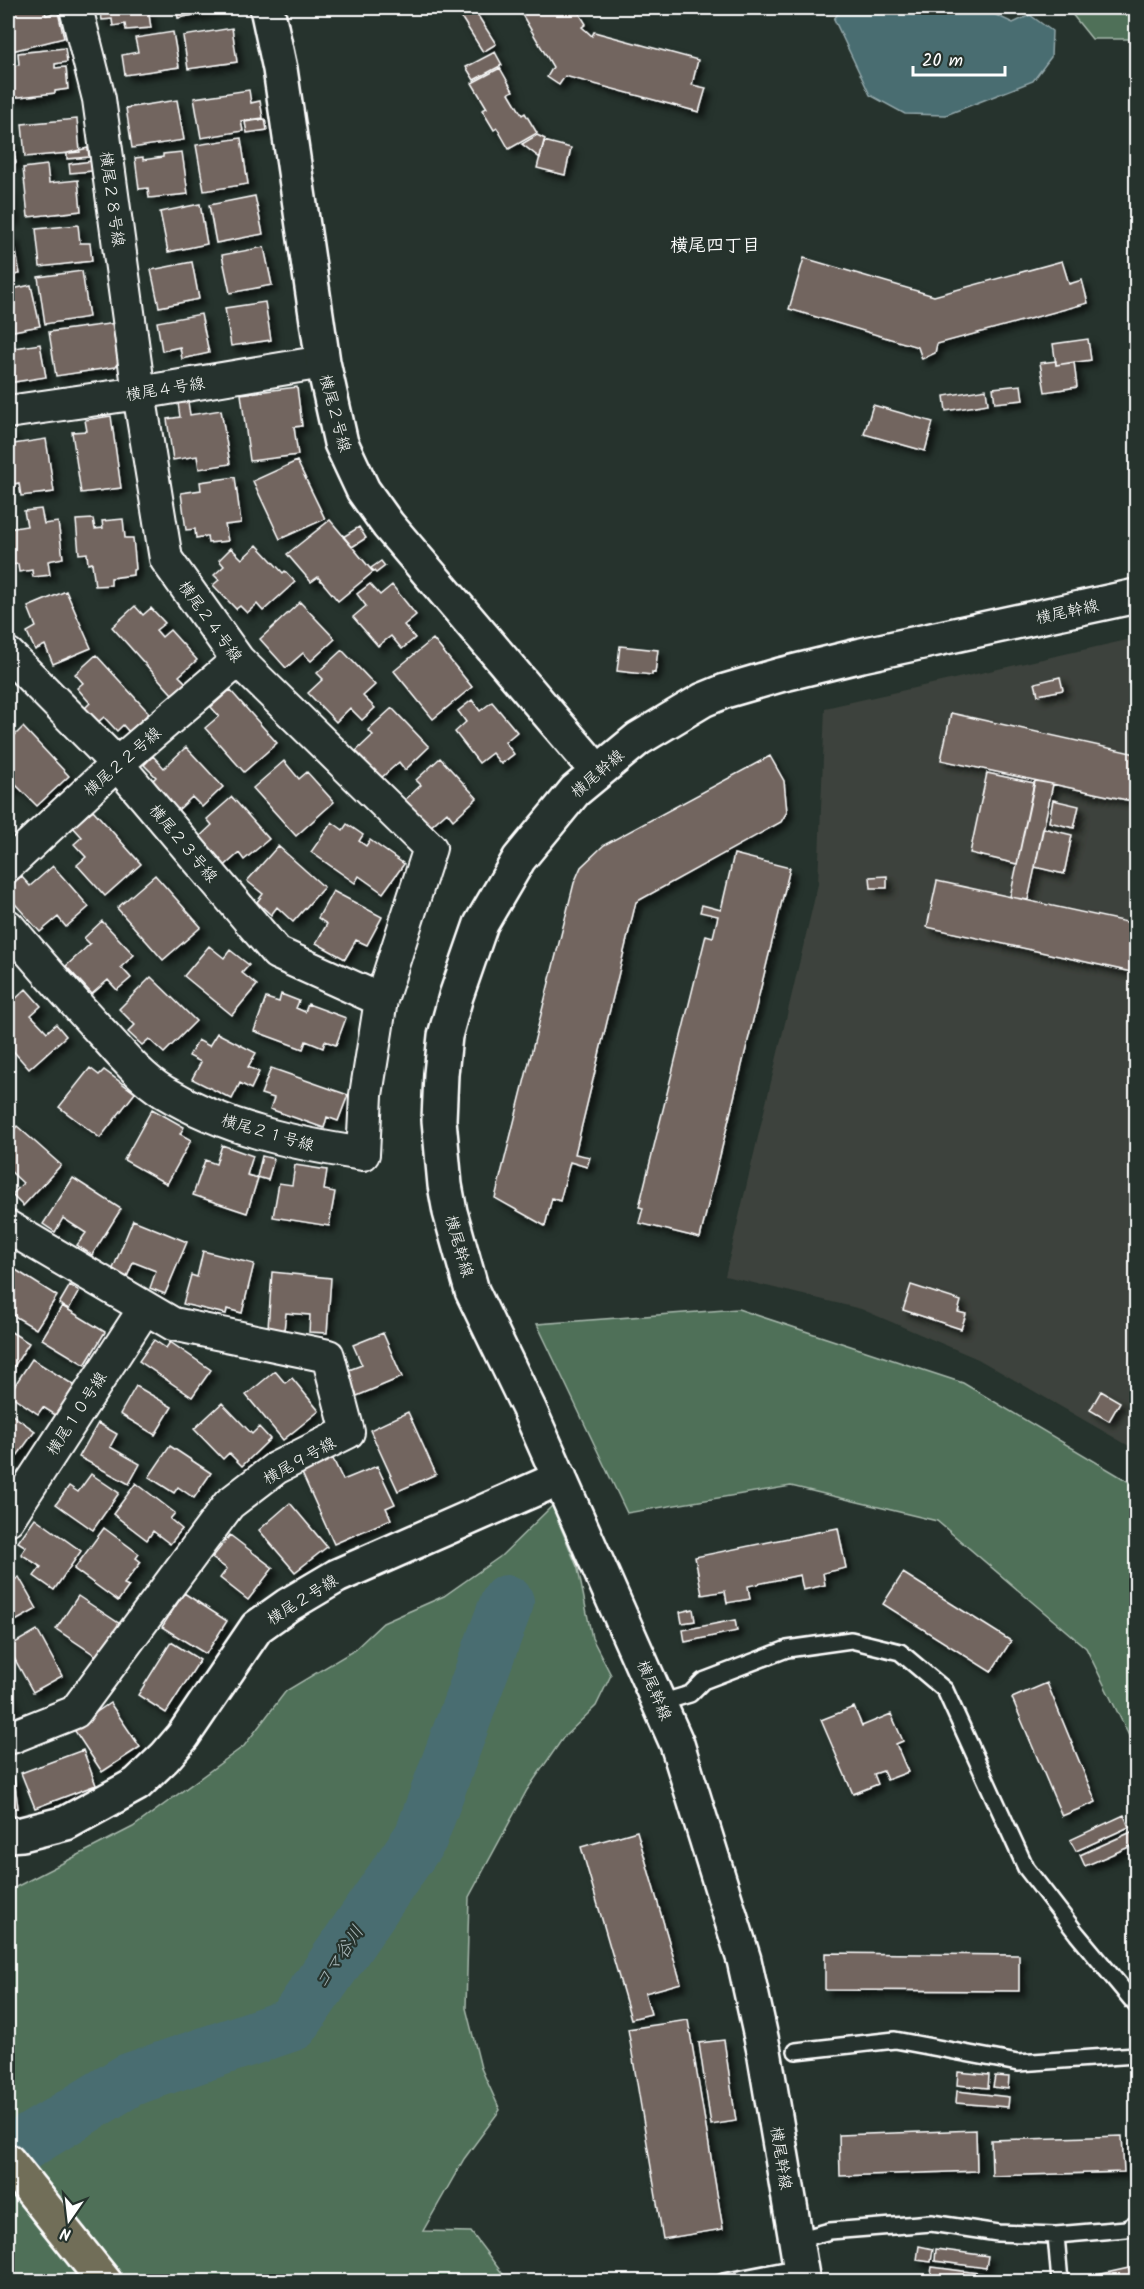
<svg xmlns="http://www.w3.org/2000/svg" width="1144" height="2289" font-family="Kalam,'Klee One',sans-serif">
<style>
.built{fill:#3d423c}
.green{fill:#4f7059;stroke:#a7b8ac;stroke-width:1.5}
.water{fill:#4a6d71;stroke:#92a7aa;stroke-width:1.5}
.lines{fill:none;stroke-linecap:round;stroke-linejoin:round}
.river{stroke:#4a6d71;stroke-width:54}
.building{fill:#72655f;stroke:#fff;stroke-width:1.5;filter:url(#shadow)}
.lane-casing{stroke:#fff;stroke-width:20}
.street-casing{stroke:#fff;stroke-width:36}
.secondary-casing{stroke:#fff;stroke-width:38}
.highway-casing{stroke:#fff;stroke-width:38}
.lane{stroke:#26332d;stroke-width:15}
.street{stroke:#26332d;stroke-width:32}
.secondary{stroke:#26332d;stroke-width:33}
.highway{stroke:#716e59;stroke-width:33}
.labels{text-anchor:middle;stroke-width:4.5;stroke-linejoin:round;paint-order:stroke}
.street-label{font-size:16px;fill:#fff;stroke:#26332d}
.neighbourhood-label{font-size:18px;font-weight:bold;fill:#fff;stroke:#26332d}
.water-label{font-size:18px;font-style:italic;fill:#aebdbf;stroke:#26332d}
</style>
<defs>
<filter id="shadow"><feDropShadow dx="5.5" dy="5.5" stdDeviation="3" flood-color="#0009"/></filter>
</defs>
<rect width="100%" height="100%" fill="#26332d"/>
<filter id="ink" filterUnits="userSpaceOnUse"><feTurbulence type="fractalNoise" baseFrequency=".0167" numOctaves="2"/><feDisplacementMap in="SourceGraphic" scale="12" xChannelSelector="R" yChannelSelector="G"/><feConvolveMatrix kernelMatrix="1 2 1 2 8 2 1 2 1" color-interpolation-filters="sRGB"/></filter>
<g filter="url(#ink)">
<path class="built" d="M1136,638V1450L978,1359L861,1309L725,1276L818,884L825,708Z"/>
<path class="green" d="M1067,8H1136V39H1092Z
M738,1309L963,1383L1136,1486V1750L1086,1648L937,1521L791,1486L627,1513L537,1324Z
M552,1506L578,1569L592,1638L611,1675L596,1706L563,1738L527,1790L469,1897L466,2008L481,2068L500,2110L464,2159L423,2231L471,2232L508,2281L8,2282V1891L133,1827L244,1746L286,1691L353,1651L383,1623L444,1596L501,1556Z"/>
<path class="water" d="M842,8H981L1013,23L1030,15L1052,31L1051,57L1033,81L946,115L905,114L870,95L834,19Z"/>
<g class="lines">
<path class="river" d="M8,2154L129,2080L293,2024L421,1837L507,1602"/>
</g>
<path class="building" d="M8,8H44L46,15L58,12L64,38L8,52Z
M100,8H148L151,28L126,30L125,24L113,26L112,19L102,20Z
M176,8H225V9L178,18Z
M466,8H473L496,44L483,52L458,12Z
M518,8H576L586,24L582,27L592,36L594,32L698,60L692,85L706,88L699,112L565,76L559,85L547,77L553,67Z
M232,28L237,62L188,69L183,36Z
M173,32L179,67L125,75L122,55L138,52L135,38Z
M65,48L67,62L55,64V68L66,67L68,89L55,91V93L10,98L8,67L19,65L18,53Z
M495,52L502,65L474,80L466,67Z
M500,68L513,91L509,93L522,115L525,113L537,133L509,149L497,128L494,130L482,110L487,108L472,83Z
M249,90L251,103L260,101L263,118L241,121L243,131L201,138L194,98Z
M177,100L184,140L132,148L126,108Z
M77,119L80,152L25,157L22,124Z
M265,119L267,130L247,133L245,122Z
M537,135L545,139L540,158L522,144Z
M241,138L248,184L204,191L196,145Z
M11,141L16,163L8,165V142Z
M544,141L571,148L565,175L537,168Z
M88,148L89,157L67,159V153Z
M182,152L188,194L149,198L148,188L139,189L135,158L143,157V160L163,157V154Z
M92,161V171L70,173L69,164Z
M47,165L49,183L78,180L81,211L28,217L23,168Z
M8,184L14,219L8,220Z
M255,196L263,234L216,243L209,205Z
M200,204L207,244L168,252L160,212Z
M78,225L80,243H90L92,261L40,267L36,229Z
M13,236L20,274L8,276V238Z
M264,247L272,285L230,293L222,255Z
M804,258L934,296L1062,261L1069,284L1082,280L1088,303L937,344L935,353L922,359L918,347L789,309Z
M192,262L199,299L159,307L151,270Z
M82,271L89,317L45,324L38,277Z
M31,285L40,326L8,332V290Z
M265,302L271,340L231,346L225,308Z
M201,314L209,353L182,359L180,347L162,351L157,322Z
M116,323L122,357L115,367L56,376L49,332Z
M1088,339L1091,360L1056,365L1053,344Z
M40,344L46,377L8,383V349Z
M1056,361V365L1074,362L1077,387L1045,392L1040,363Z
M1021,385L1023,400L995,403L993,388Z
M297,387L302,426L294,427L298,455L250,461L241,394Z
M986,389L988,404L946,411L944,396Z
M188,402L190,415L221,410L230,464L199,469L197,456L173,460L167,419L180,417L178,403Z
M873,405L933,422L925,451L864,434Z
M111,416L121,488L81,493L72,432L87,431L85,420Z
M8,432H12L14,444L46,439L54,492L21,496L19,483L8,485Z
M297,461L325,519L280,539L253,481Z
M235,477L241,523L225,525L228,541L208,543L207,536L196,538L195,529L186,530L181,493L201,490L200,482Z
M41,509L44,524L58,522L63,558L48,561L50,575L33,577L32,570L19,572L18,564L10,565L8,529L27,526L24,511Z
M93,519L95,529L103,528L102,521L123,519L125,538H133L136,569L133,570V575L111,578V585L95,586L92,563L88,564L87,553L79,554L76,520Z
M330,520L373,572L338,601L318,577L311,582L287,554Z
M359,527L366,538L352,547L343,537Z
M257,545L283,573L285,571L295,582L263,611L257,604L247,613L240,606L236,609L213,585L219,580L214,575L224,566L219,560L231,548L242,559Z
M381,561L385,566L376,573L371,568Z
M370,584L380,595L392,585L416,615L404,625L415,638L402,649L391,636L378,646L353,617L366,606L357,594Z
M66,591L91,648L53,664L45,645L35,650L27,632L36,627L28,607Z
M300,602L335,639L311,661L303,653L286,668L260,639Z
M135,606L143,615L151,608L165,623L156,630L162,637L170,630L197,660L179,676L186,683L172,694L112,627Z
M433,639L472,687L433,719L394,671Z
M620,646L658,650L655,673L652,672V675L617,671Z
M342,650L375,685L363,696L375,708L362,720L350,708L336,722L308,693L323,679L317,673Z
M96,655L149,713L129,732L123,725L117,731L104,717L98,722L85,708L90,703L77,688L83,683L75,674Z
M1060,677L1063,690L1038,695L1035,683Z
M230,690L277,743L244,772L205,728L219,716L211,707Z
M472,700L480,711L492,702L517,732L505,742L514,754L501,764L492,753L479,763L455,732L466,722L458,711Z
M392,708L429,747L405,770L399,762L381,778L356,751L373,735L368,730Z
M951,713L1136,754V802L941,760Z
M23,727L69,776L37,806L16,785L10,791L8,788V742Z
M186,747L223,787L202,807L192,797L176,812L149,784L156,777L144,765L153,756L164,768Z
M770,756L784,781L787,812L781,822L636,902L575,1154L590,1157L587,1167L570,1162L560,1201L552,1198L545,1226L495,1198L574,883L581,867L604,845Z
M440,758L477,798L453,820L447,812L430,827L405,800L421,785L416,780Z
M284,761L299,779L307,772L334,802L296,836L253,788Z
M987,773L1034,783L1017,864L970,853Z
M1035,781L1053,784L1028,900L1010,897Z
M232,797L269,839L244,860L239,853L221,869L195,841L212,825L207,819Z
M1053,800L1079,806L1074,828L1049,822Z
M93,810L141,864L105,896L77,865L86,857L74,844L82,837L73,827Z
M332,822L343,830L347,824L363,835L359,841L366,846L370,840L404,864L383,893L359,876L355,883L311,852Z
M1043,828L1072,835L1064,874L1035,867Z
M278,846L324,887L293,922L277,907L271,915L257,902L263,894L247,881Z
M734,854L790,868L700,1238L639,1223L643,1208L639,1207L706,935L713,937L718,916L700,912L702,905L721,910Z
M53,866L89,907L66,927L58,917L40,932L8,896V889L21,876L30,886Z
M155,875L201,927L163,960L117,908Z
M887,876V888H871L870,877Z
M937,881L1136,924V973L927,927Z
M333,891L382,917L367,945L356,940L345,959L316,943L327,924L318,918Z
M102,921L134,955L121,967L131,978L117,990L108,980L92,994L66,966L90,944L84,938Z
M209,946L224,958L230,950L249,965L242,973L257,985L232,1015L184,976Z
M151,977L196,1021L164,1053L149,1039L142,1045L128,1032L135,1025L119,1009Z
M26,989L41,1006L31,1015L47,1032L56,1024L66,1036L29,1069L8,1045V1006Z
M281,994L299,1001L296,1008L305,1012L308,1004L346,1018L336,1045L325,1041L323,1048L306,1041L303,1049L254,1031L266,998L279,1002Z
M217,1033L256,1053L248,1067L259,1072L251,1089L240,1083L232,1099L192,1079L201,1062L189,1056L198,1040L209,1046Z
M90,1068L99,1075L104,1070L135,1093L100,1138L59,1107Z
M271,1068L348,1095L338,1121L327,1117L324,1128L270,1109L274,1098L261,1094Z
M152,1109L184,1127L180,1134L191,1140L167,1184L124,1160Z
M17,1126L61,1165L23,1206L12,1195L23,1183L8,1169V1136Z
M222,1145L253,1156L247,1175L258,1178L247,1213L193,1195L205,1160L216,1164Z
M262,1156L274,1159L268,1180L257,1177Z
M295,1165L327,1170L324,1190L335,1192L329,1226L273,1217L279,1183L292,1185Z
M73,1178L121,1209L92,1255L77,1245L86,1233L63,1218L55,1232L43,1224Z
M133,1220L187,1242L165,1294L150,1288L156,1271L133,1262L127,1277L112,1271Z
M203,1251L254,1264L242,1313L227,1309L226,1314L183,1304L191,1275L197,1277Z
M8,1265L57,1296L36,1329L8,1312Z
M272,1272L331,1278L327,1333L309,1332L310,1315L286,1313L284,1330L268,1328Z
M70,1285L79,1291L69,1309L59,1304Z
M911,1285L961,1301L958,1312L966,1314L961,1329L903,1310Z
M62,1306L105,1332L85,1365L42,1339Z
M8,1330L29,1343L8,1376Z
M383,1333L402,1377L357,1396L346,1371L362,1365L353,1345Z
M154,1340L166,1348L170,1342L211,1370L192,1397L139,1361Z
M32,1359L77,1387L57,1416L43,1407L38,1414L9,1394Z
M275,1371L285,1383L292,1378L319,1411L283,1440L246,1395Z
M136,1386L172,1407L155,1435L120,1414Z
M1101,1391L1120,1402L1109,1421L1090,1410Z
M222,1403L252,1434L259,1427L270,1439L242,1466L229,1453L223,1459L194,1429Z
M8,1412L35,1431L12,1463L8,1460Z
M408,1412L436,1474L398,1491L370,1430Z
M98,1423L117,1434L110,1447L140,1464L129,1484L79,1457Z
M170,1446L211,1473L194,1498L178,1487L174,1493L149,1477Z
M332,1457L343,1480L377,1466L395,1504L386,1508L391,1519L334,1544L301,1471Z
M91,1474L119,1493L93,1530L56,1504L69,1486L78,1492Z
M136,1483L175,1513L170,1519L182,1529L170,1544L153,1531L147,1540L113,1514Z
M290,1503L327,1547L295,1572L259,1530Z
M35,1518L81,1551L54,1590L34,1576L41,1567L21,1554L26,1547L18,1542Z
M104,1528L139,1554L136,1558L141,1562L124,1584L129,1586L118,1601L74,1569Z
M838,1528L846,1568L823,1573L825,1585L803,1590L800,1575L748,1586L750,1599L727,1603L725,1591L702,1595L695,1557Z
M230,1535L273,1568L248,1600L220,1578L227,1569L212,1558Z
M903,1573L1011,1641L991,1672L883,1604Z
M19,1577L37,1609L10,1624L8,1620V1578L10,1583Z
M184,1593L227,1621L206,1654L162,1627Z
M78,1596L120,1624L98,1657L56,1629Z
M693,1609L695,1621L682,1623L680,1612Z
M735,1620L737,1631L685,1642L683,1630Z
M37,1630L62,1676L33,1692L8,1647Z
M171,1642L200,1660L166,1713L138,1695Z
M1047,1683L1096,1802L1062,1816L1012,1698Z
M8,1686L14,1709L8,1710Z
M110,1703L140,1747L102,1772L73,1728Z
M854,1707L862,1726L891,1714L903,1741L896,1744L908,1772L887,1780L883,1771L874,1774L878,1784L853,1794L821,1720Z
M83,1750L96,1785L35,1808L21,1773Z
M14,1777L18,1808L8,1809V1778Z
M1124,1815L1129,1827L1076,1851L1070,1840Z
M1136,1830V1844L1085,1866L1080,1855Z
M637,1831L681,1983L645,1993L651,2014L631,2019L581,1847Z
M825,1953L1019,1955V1991L825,1990Z
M688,2020L723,2229L663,2239L628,2029Z
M724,2040L736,2121L711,2125L699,2043Z
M958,2072L989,2075L988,2088L957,2085Z
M995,2076L1009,2077L1008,2089L993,2087Z
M957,2091L1009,2097L1008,2107L956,2103Z
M976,2130L977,2171L840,2176L839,2135Z
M1122,2136L1124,2172L992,2176L991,2140Z
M919,2246L933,2249L931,2262L917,2260Z
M936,2249L988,2256L986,2268L935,2261Z
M932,2267L985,2274L984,2282L930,2280Z
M1129,2268L1132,2282H1093L1092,2276Z"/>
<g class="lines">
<g class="lane-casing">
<path id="lane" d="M660,1703L690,1694L703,1681L787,1649L851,1640L900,1652L945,1690L1026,1868L1077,1934L1136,2005
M796,2051L895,2040L1018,2063L1136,2055
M1056,2235L1060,2282
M797,2240L830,2231L931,2223L998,2233L1056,2235L1126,2229L1136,2223
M723,2282L801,2267"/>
</g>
<g class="street-casing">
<path id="street" d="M8,412L139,393L323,362
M8,654L117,764L277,953L381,1000
M8,865L117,764L238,660
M8,926C39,963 71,999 104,1035C122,1055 141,1078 164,1092C226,1129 292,1143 363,1154L366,1095L381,1000L430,848L238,660L166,559L139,393L99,99L76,8
M8,1227L173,1324L328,1356L348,1432L276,1468L229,1504L75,1712L12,1737H8
M8,1519L145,1308"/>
</g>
<g class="secondary-casing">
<path id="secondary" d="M267,8L280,69L323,362L341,443L363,490L388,525L597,771
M8,1835L22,1834L66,1823L137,1784L165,1757L183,1736L257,1627L288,1605L337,1576L560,1478
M803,2282L764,2051L744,1960L677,1744L529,1409L472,1291L450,1212L445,1185L439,1120L441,1074L445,1036L456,996L481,924L519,859L575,791L638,739L703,700L725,691L780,675L862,655L1136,596"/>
</g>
<g class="highway-casing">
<path id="highway" d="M8,2161L105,2282"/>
</g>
<use href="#lane" class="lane"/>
<use href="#street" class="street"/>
<use href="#secondary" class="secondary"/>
<use href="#highway" class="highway"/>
</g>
</g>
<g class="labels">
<g class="street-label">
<text transform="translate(113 199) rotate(82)" y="6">横尾２８号線</text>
<text transform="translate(165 388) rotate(-9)" y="6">横尾４号線</text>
<text transform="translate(336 413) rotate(75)" y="6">横尾２号線</text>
<text transform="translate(1067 611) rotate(-12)" y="6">横尾幹線</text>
<text transform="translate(211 621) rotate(54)" y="6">横尾２４号線</text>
<text transform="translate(122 761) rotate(-41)" y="6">横尾２２号線</text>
<text transform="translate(597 773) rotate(-41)" y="6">横尾幹線</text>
<text transform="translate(184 843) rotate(50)" y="6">横尾２３号線</text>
<text transform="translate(268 1132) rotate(16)" y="6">横尾２１号線</text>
<text transform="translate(460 1246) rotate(74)" y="6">横尾幹線</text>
<text transform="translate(76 1413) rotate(-57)" y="6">横尾１０号線</text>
<text transform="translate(299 1460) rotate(-29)" y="6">横尾９号線</text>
<text transform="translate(302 1599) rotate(-32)" y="6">横尾２号線</text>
<text transform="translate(655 1690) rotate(67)" y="6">横尾幹線</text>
<text transform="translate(782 2158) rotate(81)" y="6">横尾幹線</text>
</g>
<g class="neighbourhood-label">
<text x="715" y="251">横尾四丁目</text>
</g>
<g class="water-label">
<text transform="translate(339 1957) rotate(-56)" y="6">コマ谷川</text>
</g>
</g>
<rect width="1144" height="2289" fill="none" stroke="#26332d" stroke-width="30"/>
<rect x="15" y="15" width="1114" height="2259" fill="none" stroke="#fff" stroke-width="2" filter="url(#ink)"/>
<g transform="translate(69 2220) rotate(194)" stroke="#26332d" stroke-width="4.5" paint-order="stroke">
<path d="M0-4.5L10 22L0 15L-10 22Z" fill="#ffffff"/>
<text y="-9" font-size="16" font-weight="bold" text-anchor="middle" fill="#ffffff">N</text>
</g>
<path d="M913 66v9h92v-9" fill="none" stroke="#ffffff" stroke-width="3"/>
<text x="922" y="66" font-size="18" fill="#ffffff" stroke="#26332d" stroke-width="4.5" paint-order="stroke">20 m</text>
</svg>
